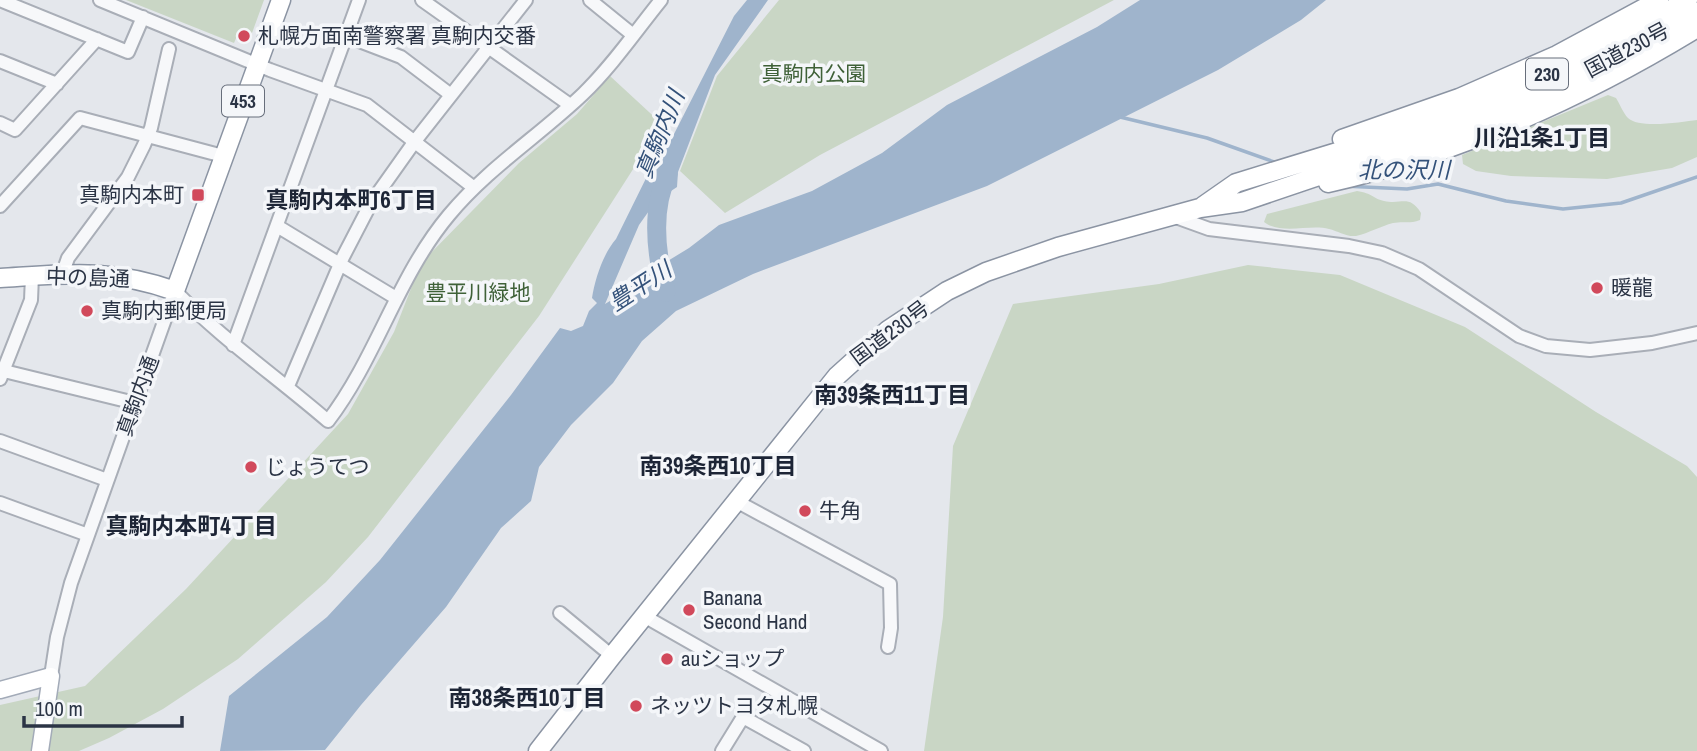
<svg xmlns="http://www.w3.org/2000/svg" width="1697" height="751" font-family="'Archivo Narrow','Noto Sans JP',sans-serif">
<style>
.green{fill:#c9d6c5}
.water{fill:#9fb4cc}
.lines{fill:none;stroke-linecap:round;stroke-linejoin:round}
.stream{stroke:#9fb4cc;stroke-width:3.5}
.river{stroke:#9fb4cc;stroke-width:19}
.minor-casing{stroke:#a9aeb7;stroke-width:16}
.major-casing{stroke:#a3abb8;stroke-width:19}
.highway-casing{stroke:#8b94a3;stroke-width:21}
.minor{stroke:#f7f8fa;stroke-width:12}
.major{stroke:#fff;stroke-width:16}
.highway{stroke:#fff;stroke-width:18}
.poi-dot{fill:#d1495b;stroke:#f4f6f9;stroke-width:2.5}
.labels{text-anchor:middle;stroke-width:7;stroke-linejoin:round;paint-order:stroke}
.shield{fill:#f4f6f9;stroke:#676e7b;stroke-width:2}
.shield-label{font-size:19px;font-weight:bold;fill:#2b3445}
.poi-label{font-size:21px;fill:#2b3445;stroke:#f4f6f9;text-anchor:start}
.street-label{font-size:21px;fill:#2b3445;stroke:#f4f6f9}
.park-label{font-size:21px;fill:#3f6138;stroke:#f4f6f9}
.water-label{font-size:23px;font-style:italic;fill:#34527a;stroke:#f4f6f9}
.neighbourhood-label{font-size:23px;font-weight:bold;fill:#1d2536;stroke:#f4f6f9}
</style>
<rect width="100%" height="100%" fill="#e4e7ec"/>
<path class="green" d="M126,0H264L252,33L240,29L234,43Z
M779,0H1114L820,155L725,213L680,171L717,76Z
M610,76L662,124L539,316L368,537L326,582L238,659L163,709L109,738L79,751H0V705L85,686L186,589L348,414L394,332L421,263L519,163L577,114Z
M1608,95L1616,98C1620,104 1623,113 1628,118C1639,129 1682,122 1697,120V157L1672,168L1607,179L1511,176L1476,171L1463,164L1462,155Z
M1357,191C1372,193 1374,199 1384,201C1402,205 1409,194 1421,213L1420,220C1410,224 1403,221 1393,223C1381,226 1369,233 1356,236C1346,237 1338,231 1329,229C1310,224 1281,235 1264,222L1267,214Z
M1248,265L1340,275L1465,327L1596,412L1687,466L1697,477V751H924L943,617L953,446L1013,304L1159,284Z"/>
<path class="water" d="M747,0H768L715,75L678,172L677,187L656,201L639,225L605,304L623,293L648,273L689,248L719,225L812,191L882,153L947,105L1097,27L1140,0H1326L1301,20L1218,70L987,186L753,274L676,311L642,341L613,383L571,425L539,467L531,501L501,528L446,607L361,705L325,750L220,751L229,696L327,617L380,560L511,395L560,328L571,331L583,326L589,311L597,303L592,298C595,279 603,254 616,239L659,152L672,138L734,16Z"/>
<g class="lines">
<path class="stream" d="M1120,117L1207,138L1277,163
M1343,186L1407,189L1438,184L1506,201L1563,209L1621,203L1697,177"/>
<path class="river" d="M666,292C656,254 650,210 668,174"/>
<g class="minor-casing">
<path id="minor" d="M0,0L128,52L143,17
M100,0L270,70L367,105L473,187
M422,0L570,105
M590,0L633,35
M346,36L401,57L451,95
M0,61L57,84
M0,123L15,130L97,39
M0,206L80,118L223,156
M1173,216L1209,229L1349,246L1382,253L1419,269L1519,336L1546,346L1590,350L1652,343L1697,333
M277,226L396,298
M62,275L68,258L128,177L144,145L151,128L169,49
M233,345L359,0
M4,371L135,403
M0,379L31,300L32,276
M288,386L343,257L371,203L415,141L526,0
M0,441L107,480
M736,501L890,584L891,628L888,647
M0,503L88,535
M560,613L612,656
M644,616L881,751
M51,676L57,637L71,583L175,291C222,339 277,377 328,421C377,357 397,277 449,215C488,168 539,136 583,94C612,66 636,31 661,0
M722,751L743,717L804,751"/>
</g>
<g class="major-casing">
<path id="major" d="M0,690L51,676L40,751"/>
</g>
<g class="highway-casing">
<path id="highway" d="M1342,139L1459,98L1557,55L1659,0
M1328,183C1457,154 1584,97 1697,28
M1203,206L1236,183L1399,133L1493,97L1597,50L1688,0
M0,278C66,274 111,268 175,291L281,0
M538,751L612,656L837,376L888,330L947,291L986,272L1058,247L1200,208L1242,202L1425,140L1560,85L1697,12"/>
</g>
<use href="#minor" class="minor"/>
<use href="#major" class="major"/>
<use href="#highway" class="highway"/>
</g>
<g class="poi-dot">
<circle cx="244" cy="36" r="7"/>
<rect x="191" y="188" width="14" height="14" rx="3.5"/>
<circle cx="1597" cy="288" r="7"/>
<circle cx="87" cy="311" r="7"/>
<circle cx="251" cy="467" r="7"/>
<circle cx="805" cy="511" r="7"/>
<circle cx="689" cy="610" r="7"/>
<circle cx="667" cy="659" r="7"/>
<circle cx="636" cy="706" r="7"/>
</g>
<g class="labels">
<g class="shield">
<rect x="1526" y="58.5" width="42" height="31" rx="5"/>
<rect x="222" y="85.5" width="42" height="31" rx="5"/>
</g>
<g class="shield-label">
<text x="1547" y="81">230</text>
<text x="243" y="108">453</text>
</g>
<g class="poi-label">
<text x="258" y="43">札幌方面南警察署 真駒内交番</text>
<text x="184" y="202" text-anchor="end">真駒内本町</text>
<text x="1611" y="295">暖龍</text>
<text x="101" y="318">真駒内郵便局</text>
<text x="265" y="474">じょうてつ</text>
<text x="819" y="518">牛角</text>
<text x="703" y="605">Banana<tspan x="703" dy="24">Second Hand</tspan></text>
<text x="681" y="666">auショップ</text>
<text x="650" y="713">ネッツトヨタ札幌</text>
</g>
<g class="street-label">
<text transform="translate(1627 50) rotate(-28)" y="7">国道230号</text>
<text transform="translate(88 278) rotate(2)" y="7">中の島通</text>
<text transform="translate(890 333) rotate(-37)" y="7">国道230号</text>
<text transform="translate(138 396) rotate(-70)" y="7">真駒内通</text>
</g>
<g class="park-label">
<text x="814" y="81">真駒内公園</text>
<text x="478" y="300">豊平川緑地</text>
</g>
<g class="water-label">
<text transform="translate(660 134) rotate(-68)" y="8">真駒内川</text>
<text x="1404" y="178">北の沢川</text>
<text transform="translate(640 286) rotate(-33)" y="8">豊平川</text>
</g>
<g class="neighbourhood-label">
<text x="1542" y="146">川沿1条1丁目</text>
<text x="351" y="208">真駒内本町6丁目</text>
<text x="892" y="403">南39条西11丁目</text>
<text x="718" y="474">南39条西10丁目</text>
<text x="191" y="534">真駒内本町4丁目</text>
<text x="527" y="706">南38条西10丁目</text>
</g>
</g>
<path d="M24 716v10h158v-10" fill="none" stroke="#2b3445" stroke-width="3.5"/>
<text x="35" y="716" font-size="21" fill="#2b3445" stroke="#f4f6f9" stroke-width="5" paint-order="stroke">100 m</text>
</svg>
